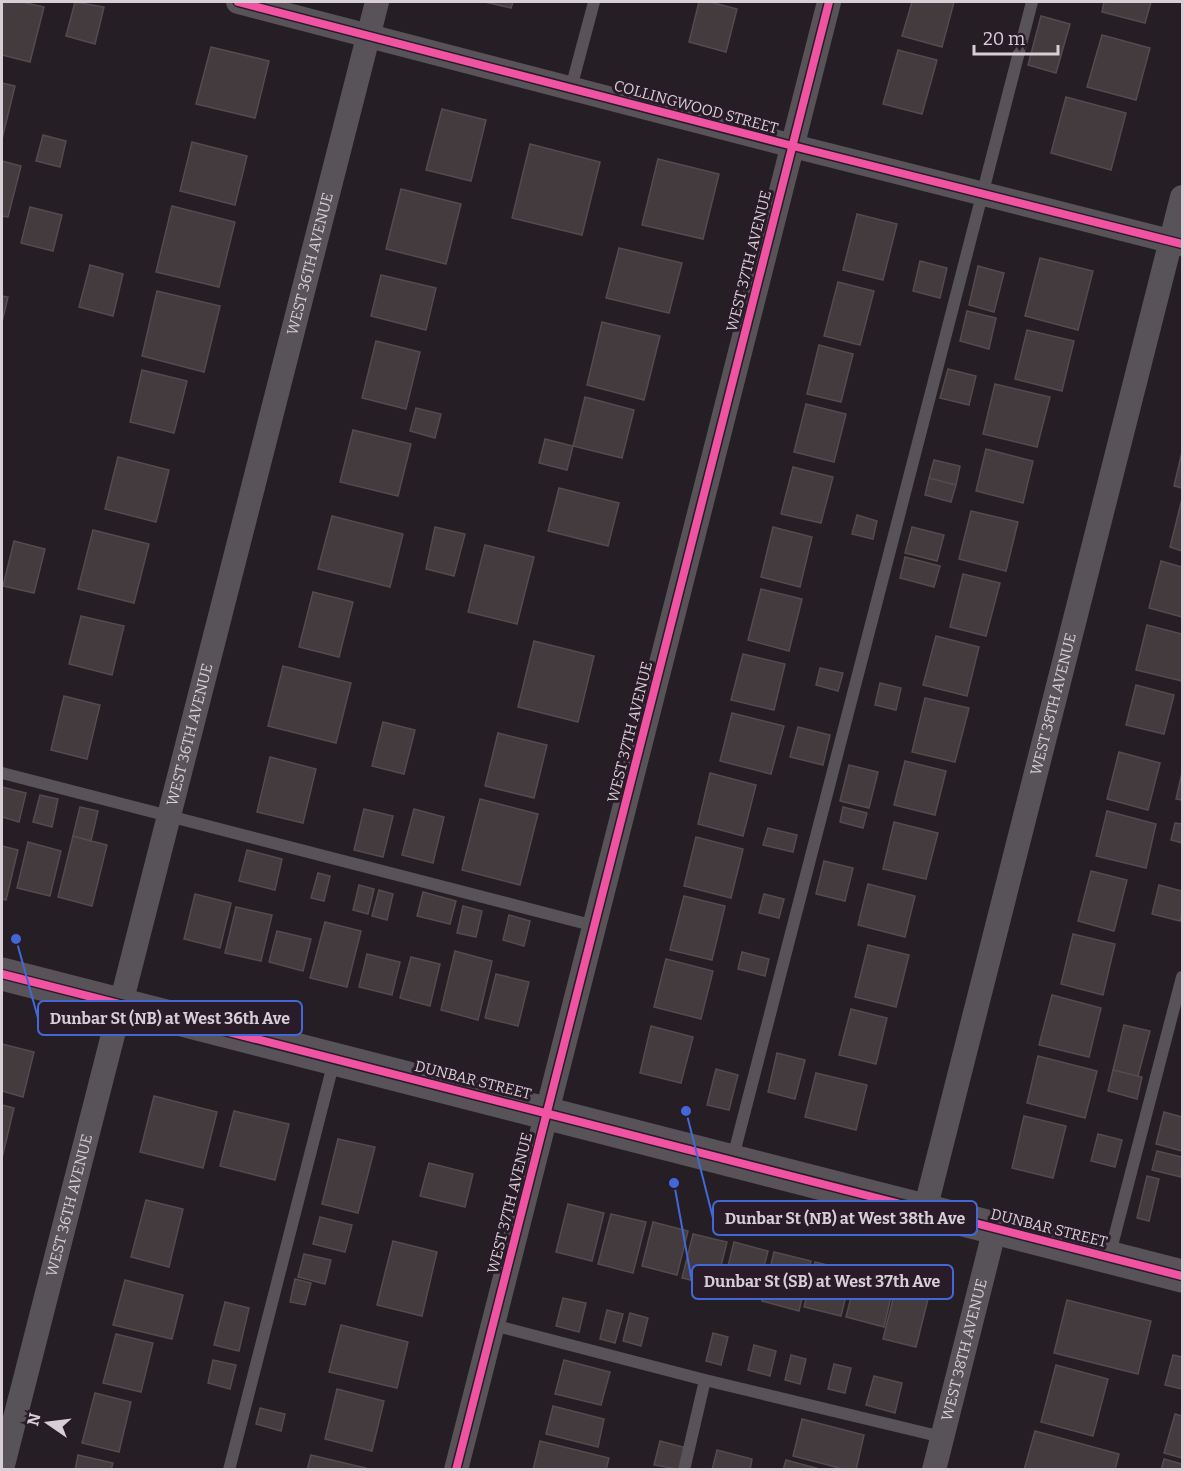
<svg xmlns="http://www.w3.org/2000/svg" width="1184" height="1471" font-family="Bitter,serif">
<style>
.building{fill:#433b3e;stroke:#534b4d;stroke-width:1.5}
.lines{fill:none;stroke-linecap:round;stroke-linejoin:round}
.service{stroke:#585358;stroke-width:12}
.minor{stroke:#585358;stroke-width:24}
.secondary{stroke:#585358;stroke-width:33}
.cycleway-casing{stroke:#291b28;stroke-width:11}
.cycleway{stroke:#f153a3;stroke-width:8}
.labels{text-anchor:middle;stroke-width:6;stroke-linejoin:round;paint-order:stroke}
.street-label{font-size:15px;fill:#d7ced6;stroke:#291b28}
.leader{fill:none;stroke:#4268d8;stroke-width:2}
.callout-dot{fill:#4268d8;stroke:#291b28;stroke-width:2}
.callout{fill:#291b28;stroke:#4268d8;stroke-width:2}
.callout-label{font-size:16px;text-anchor:middle;font-weight:bold;fill:#d7ced6}
</style>
<rect width="100%" height="100%" fill="#261e25"/>
<path class="building" d="M2,2H22L44,7L30,62L2,55Z
M75,2L104,7L95,44L66,36Z
M485,2H513L511,8Z
M699,2H710L737,9L726,52L689,42Z
M912,2H954L942,47L902,36Z
M1104,2H1151L1145,23L1102,12Z
M1041,16L1070,24L1056,73L1028,65Z
M1102,35L1150,48L1136,100L1087,87Z
M211,47L269,61L255,118L196,104Z
M898,50L937,60L922,114L883,104Z
M2,83L15,86L2,139Z
M1066,97L1126,113L1111,170L1051,153Z
M442,109L486,120L471,181L426,170Z
M43,135L66,141L60,167L36,161Z
M192,142L247,156L235,205L180,191Z
M530,144L600,162L582,235L512,218Z
M658,159L719,174L703,239L642,225Z
M2,161L21,166L8,217L2,216Z
M401,189L461,204L446,264L386,249Z
M172,206L235,222L219,287L156,272Z
M30,207L62,215L53,251L21,243Z
M857,214L897,224L883,280L843,270Z
M619,248L682,263L669,313L606,298Z
M1040,258L1093,271L1078,330L1025,316Z
M920,261L947,268L940,298L913,291Z
M90,265L123,274L113,316L79,307Z
M978,266L1004,273L994,312L969,305Z
M381,275L436,288L426,330L371,316Z
M838,282L874,291L860,345L824,336Z
M157,291L220,306L204,372L142,356Z
M2,296L8,297L2,322Z
M967,311L996,318L989,349L960,341Z
M602,322L660,336L644,400L587,385Z
M1027,330L1074,341L1062,391L1015,379Z
M376,341L420,352L406,409L362,398Z
M819,345L853,354L841,402L807,394Z
M948,369L976,376L969,405L940,398Z
M142,370L187,381L174,433L130,422Z
M995,384L1050,397L1037,447L983,434Z
M585,397L634,410L622,458L573,446Z
M806,404L846,414L834,462L794,452Z
M416,408L441,414L435,438L410,431Z
M353,430L411,444L398,496L340,482Z
M545,439L573,446L567,470L539,463Z
M986,449L1033,461L1023,503L976,491Z
M1182,452V488L1174,486Z
M118,457L169,470L156,522L105,509Z
M934,460L960,466L956,485L929,478Z
M793,467L833,477L821,523L781,514Z
M929,478L956,485L951,502L925,495Z
M559,488L619,503L608,546L548,531Z
M1182,499V551L1170,547Z
M971,511L1018,522L1006,571L959,559Z
M857,515L877,521L873,539L852,534Z
M332,516L403,534L390,587L318,569Z
M435,527L465,534L454,576L426,569Z
M773,527L812,537L800,587L761,577Z
M912,527L944,535L937,561L905,553Z
M93,530L149,544L134,603L78,589Z
M14,541L45,549L34,593L3,586Z
M485,545L534,557L517,624L468,612Z
M905,557L940,566L934,587L900,578Z
M1161,561L1182,567V617L1149,608Z
M963,574L1000,583L986,636L950,627Z
M761,589L802,599L789,651L748,640Z
M313,592L353,602L339,657L299,647Z
M81,616L124,626L112,675L69,664Z
M1147,625L1182,634V681L1136,670Z
M936,636L979,647L967,696L923,685Z
M534,641L594,656L578,722L518,707Z
M743,654L785,664L774,710L731,700Z
M283,666L351,683L336,743L268,726Z
M820,668L843,673L838,691L816,685Z
M880,683L901,688L896,710L875,705Z
M1136,685L1174,695L1164,734L1126,725Z
M64,696L100,705L87,759L51,750Z
M925,698L969,708L955,762L912,752Z
M732,713L784,726L771,774L720,761Z
M383,722L415,730L404,774L372,766Z
M798,727L830,735L823,765L790,757Z
M498,733L547,745L534,798L485,786Z
M1119,752L1160,763L1148,810L1107,799Z
M270,757L316,769L303,823L257,812Z
M905,761L946,771L935,815L894,805Z
M849,765L878,772L869,808L840,801Z
M710,773L756,785L743,836L698,824Z
M1182,773V800L1176,799Z
M2,787L26,793L19,822L2,817Z
M40,795L58,799L52,827L33,822Z
M480,799L538,814L520,885L462,870Z
M80,807L98,811L91,841L73,836Z
M843,807L867,813L863,828L840,822Z
M364,809L393,816L383,857L354,850Z
M414,809L444,817L433,863L402,855Z
M1107,811L1156,824L1146,868L1096,856Z
M894,822L938,833L926,879L883,869Z
M1175,823L1182,824V843L1171,840Z
M768,828L797,835L793,852L763,845Z
M73,836L107,845L92,906L58,897Z
M696,837L743,849L731,898L684,886Z
M28,842L61,851L50,896L17,888Z
M2,846L18,850L6,900L2,899Z
M247,850L282,859L275,890L239,881Z
M824,861L853,868L845,901L816,894Z
M1091,871L1127,880L1114,931L1078,921Z
M318,873L330,876L324,901L311,898Z
M868,884L915,896L905,937L858,925Z
M359,885L374,889L368,914L353,910Z
M1159,885L1182,891V911L1180,921L1152,914Z
M379,890L393,894L387,920L372,916Z
M423,892L456,901L450,924L417,916Z
M195,894L231,903L220,948L184,939Z
M764,894L784,899L779,918L759,913Z
M684,896L725,906L712,960L670,950Z
M463,906L482,911L476,937L457,933Z
M236,907L272,915L261,961L225,953Z
M509,915L530,921L524,946L503,940Z
M325,922L361,931L347,987L310,978Z
M277,931L311,939L303,971L269,962Z
M1073,934L1115,944L1103,995L1061,984Z
M868,945L909,955L896,1007L855,997Z
M455,951L492,961L478,1020L441,1010Z
M742,952L769,959L765,976L738,969Z
M367,954L400,962L392,995L359,987Z
M411,957L440,964L430,1006L400,998Z
M666,959L713,971L701,1019L654,1007Z
M496,974L529,982L518,1026L485,1018Z
M1052,995L1101,1008L1089,1057L1039,1045Z
M851,1009L887,1018L876,1064L839,1055Z
M1124,1025L1150,1031L1138,1076L1113,1070Z
M651,1026L693,1037L681,1083L640,1073Z
M2,1044L34,1052L23,1097L2,1091Z
M777,1053L805,1060L795,1099L768,1092Z
M1038,1056L1097,1071L1085,1118L1027,1103Z
M716,1069L738,1075L729,1110L707,1105Z
M1113,1070L1142,1077L1137,1099L1108,1091Z
M816,1073L867,1085L856,1130L805,1117Z
M154,1096L217,1112L203,1168L140,1152Z
M2,1105L14,1108L2,1158Z
M234,1111L289,1124L275,1180L220,1166Z
M1164,1112L1182,1117V1151L1156,1144Z
M1024,1116L1066,1126L1053,1178L1012,1168Z
M1098,1134L1122,1140L1115,1167L1091,1161Z
M338,1139L375,1147L358,1213L322,1204Z
M1157,1151L1182,1157L1181,1177L1152,1170Z
M429,1163L473,1174L465,1207L420,1196Z
M1147,1176L1159,1179L1149,1221L1137,1218Z
M146,1200L183,1209L169,1267L131,1257Z
M568,1204L604,1213L592,1261L556,1252Z
M611,1214L646,1222L633,1273L598,1264Z
M320,1217L352,1225L345,1252L313,1244Z
M653,1222L688,1231L677,1275L642,1266Z
M693,1234L727,1242L716,1286L682,1278Z
M393,1241L437,1252L422,1316L377,1305Z
M734,1242L768,1251L756,1298L722,1290Z
M774,1252L811,1261L799,1311L762,1301Z
M304,1254L331,1260L325,1284L298,1277Z
M815,1262L852,1271L841,1316L804,1307Z
M857,1274L894,1283L884,1327L846,1317Z
M295,1279L311,1283L305,1305L290,1302Z
M898,1279L931,1287L916,1347L883,1339Z
M125,1280L183,1295L172,1339L113,1325Z
M563,1298L586,1303L579,1332L556,1326Z
M1067,1300L1151,1321L1138,1374L1054,1353Z
M225,1302L249,1308L239,1351L214,1345Z
M607,1310L623,1314L615,1343L600,1339Z
M630,1313L648,1318L641,1346L623,1341Z
M341,1325L408,1342L397,1388L329,1372Z
M713,1333L728,1337L721,1365L706,1361Z
M116,1334L153,1343L141,1392L103,1383Z
M754,1345L776,1351L770,1376L748,1370Z
M791,1355L806,1359L800,1384L785,1380Z
M1173,1355L1182,1357V1389L1165,1385Z
M213,1360L236,1365L230,1389L208,1383Z
M564,1360L610,1372L601,1405L555,1394Z
M834,1364L851,1368L845,1393L828,1389Z
M1056,1365L1108,1379L1093,1436L1041,1422Z
M874,1376L902,1383L895,1413L866,1405Z
M337,1389L384,1401L372,1451L325,1439Z
M95,1393L131,1402L119,1452L82,1443Z
M553,1406L604,1419L598,1447L546,1434Z
M260,1408L285,1414L281,1431L256,1424Z
M1175,1414L1182,1416V1458L1164,1453Z
M802,1419L864,1435L856,1470H847L793,1456Z
M1035,1431L1119,1454L1115,1470H1024Z
M540,1441L609,1458L606,1470H533Z
M660,1441L687,1448L682,1470L654,1465Z
M717,1450L752,1459L750,1470H712Z
M78,1455L113,1463L111,1470H75Z
M311,1455L366,1468V1470H307Z
M1164,1459L1182,1464V1470H1161Z
M786,1460L823,1470H783Z"/>
<g class="lines">
<path class="service" d="M571,88L594,2
M2,773L595,926
M732,1161L1032,2
M1109,1257L1182,977
M493,1325L705,1380L942,1437
M229,1470L334,1061
M684,1470L705,1380"/>
<g class="minor">
<path d="M238,2L793,146L1182,244"/>
<path id="s1" d="M925,1210L1182,197"/>
<path id="s2" d="M2,1469L377,2"/>
<path d="M456,1470L829,2"/>
<path id="s3" d="M934,1470L995,1228"/>
</g>
<path class="secondary" d="M2,974L1182,1276"/>
<g class="cycleway-casing">
<path id="cycleway" d="M238,2L793,146L1182,244
M2,974L1182,1276
M456,1470L829,2"/>
</g>
<use href="#cycleway" class="cycleway"/>
</g>
<g class="labels">
<g class="street-label">
<text transform="translate(696 107) rotate(15)" y="5">COLLINGWOOD STREET</text>
<text transform="translate(749 261) rotate(-76)" y="5">WEST 37TH AVENUE</text>
<text dy="5" stroke="none"><textPath href="#s2" startOffset="1244">WEST 36TH AVENUE</textPath></text>
<text dy="5" stroke="none"><textPath href="#s1" startOffset="522">WEST 38TH AVENUE</textPath></text>
<text transform="translate(630 732) rotate(-76)" y="5">WEST 37TH AVENUE</text>
<text dy="5" stroke="none"><textPath href="#s2" startOffset="758">WEST 36TH AVENUE</textPath></text>
<text transform="translate(473 1080) rotate(14)" y="5">DUNBAR STREET</text>
<text transform="translate(510 1203) rotate(-76)" y="5">WEST 37TH AVENUE</text>
<text dy="5" stroke="none"><textPath href="#s2" startOffset="272">WEST 36TH AVENUE</textPath></text>
<text transform="translate(1049 1228) rotate(14)" y="5">DUNBAR STREET</text>
<text dy="5" stroke="none"><textPath href="#s3" startOffset="124">WEST 38TH AVENUE</textPath></text>
</g>
</g>
<path class="leader" d="M16 939L38 1018M686 1111L713 1218M674 1183L692 1282"/>
<g class="callout-dot">
<circle cx="16" cy="939" r="6"/>
<circle cx="686" cy="1111" r="6"/>
<circle cx="674" cy="1183" r="6"/>
</g>
<g class="callout">
<rect x="38" y="1001" width="264" height="34" rx="6"/>
<rect x="713" y="1201" width="264" height="34" rx="6"/>
<rect x="692" y="1265" width="261" height="34" rx="6"/>
</g>
<g class="callout-label">
<text x="170" y="1024">Dunbar St (NB) at West 36th Ave</text>
<text x="845" y="1224">Dunbar St (NB) at West 38th Ave</text>
<text x="822" y="1287">Dunbar St (SB) at West 37th Ave</text>
</g>
<rect width="1184" height="1471" fill="none" stroke="#d7ced6" stroke-width="6"/>
<g transform="translate(48 1423) rotate(284)" stroke="#291b28" stroke-width="4.5" paint-order="stroke">
<path d="M0-4.5L10 22L0 15L-10 22Z" fill="#d7ced6"/>
<text y="-9" font-size="16" font-weight="bold" text-anchor="middle" fill="#d7ced6">N</text>
</g>
<path d="M974 45v9h84v-9" fill="none" stroke="#d7ced6" stroke-width="3"/>
<text x="983" y="45" font-size="18" fill="#d7ced6" stroke="#291b28" stroke-width="4.5" paint-order="stroke">20 m</text>
</svg>
